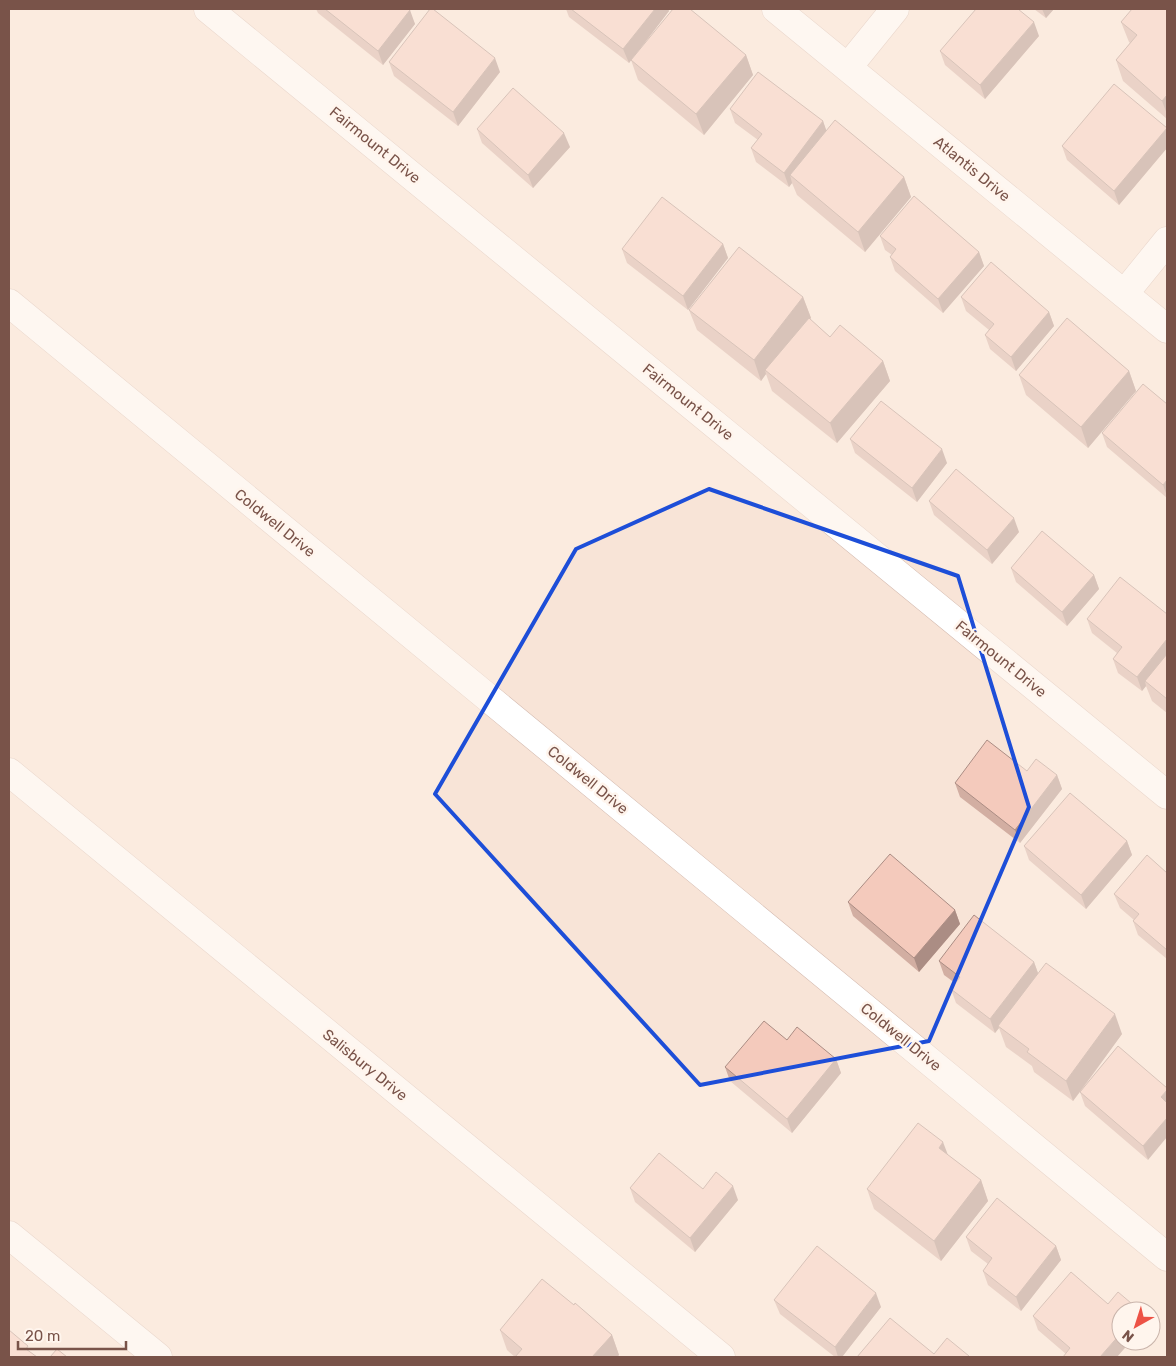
<svg xmlns="http://www.w3.org/2000/svg" width="1176" height="1366" font-family="Rubik,sans-serif">
<style>
.residential{fill:#f8e4d7;fill-rule:evenodd}
.lines{fill:none;stroke-linecap:round;stroke-linejoin:round}
.minor-casing{stroke:#d3b9ae;stroke-width:29}
.minor{stroke:#fff;stroke-width:28}
.wall{fill:#d2aea2}
.shaded-wall{fill:#ab8d84}
.building{fill:#f4cabc;stroke:#ab8d84}
.marked{fill:none;stroke:#1d4ed8;stroke-width:4;stroke-linejoin:round}
.labels{text-anchor:middle;stroke-width:5;stroke-linejoin:round;paint-order:stroke}
.street-label{font-size:15px;fill:#795349;stroke:#fff5ed}
</style>
<rect width="100%" height="100%" fill="#fdf1e6"/>
<path class="residential" d="M9,9H1167V1357H9ZM1121,1311H1151V1341H1121Z"/>
<g class="lines">
<g class="minor-casing">
<path id="minor" d="M208,9L1167,795
M776,9L1167,329
M848,67L895,9
M1124,294L1167,241
M9,303L1167,1257
M9,772L721,1357
M9,1235L158,1357"/>
</g>
<use href="#minor" class="minor"/>
</g>
<path class="wall" d="M316,9H408L415,24L383,65L318,13Z
M566,9H668L669,11L641,48L746,55L753,75L704,135L638,80L631,60L629,63L569,17Z
M1034,9H1054L1046,18Z
M1167,9V119L1123,81L1116,60L1130,43L1129,42L1121,22Z
M1039,36L985,99L945,65L940,51Z
M389,62L500,72L458,126L394,76Z
M730,109L823,121L826,131L904,177L911,197L865,252L797,195L792,183L789,187L756,162L751,148L758,140L735,123Z
M477,129L570,147L533,188L482,143Z
M1167,130V148L1119,205L1067,160L1062,146Z
M880,236L979,252L984,266L943,313L895,271L890,257L892,255L885,250Z
M723,244L728,258L688,310L627,263L622,249Z
M803,297L811,318L809,319L830,337L883,361L890,381L837,443L772,391L766,374L761,381L697,330L689,310Z
M961,297L1049,312L1054,326L1016,371L990,349L985,335L989,330L966,311Z
M1129,371L1136,391L1088,448L1026,395L1019,375Z
M1167,404V498L1107,447L1102,433Z
M850,439L947,463L917,502L855,453Z
M929,501L1019,532L992,564L934,515Z
M1011,568L1094,575L1099,589L1067,626L1016,582Z
M1167,614V713L1152,701L1146,686L1142,691L1118,673L1113,659L1117,653L1092,633L1087,619Z
M1027,771L1057,775L1062,789L1020,843L960,797L955,783Z
M1127,841L1132,855L1086,909L1029,860L1024,846Z
M1167,873V959L1138,935L1133,921L1134,920L1120,908L1114,894Z
M848,902L955,910L960,924L919,972L853,916Z
M939,961L1034,962L1038,973L1122,1034L1081,1091L1118,1046L1148,1160L1085,1106L1080,1092L1073,1101L1034,1072L1032,1066L1006,1047L999,1028L995,1033L956,1003L951,989L955,983L944,975Z
M787,1040L836,1059L841,1073L792,1133L730,1081L725,1067Z
M948,1155L981,1180L988,1201L941,1261L874,1209L867,1189Z
M630,1188L703,1189L738,1200L695,1252L635,1202Z
M966,1237L1056,1246L1061,1260L1021,1311L988,1285L983,1271L988,1264L971,1251Z
M774,1300L881,1307L842,1357H835L780,1314Z
M574,1305L612,1335L619,1355L617,1357H515L507,1350L500,1330Z
M1033,1316L1117,1357L1066,1354L1038,1330Z"/>
<path class="shaded-wall" d="M655,9H668L669,11L629,63L623,49Z
M1042,9H1054L1046,18Z
M410,10L415,24L383,65L378,51Z
M1034,22L1039,36L985,99L980,85Z
M746,55L753,75L704,135L696,114Z
M495,58L500,72L458,126L453,112Z
M1167,95V114L1162,101Z
M823,121L828,135L790,175L792,183L789,187L784,173Z
M1167,128V148L1119,205L1114,191Z
M564,133L570,147L533,188L528,175Z
M904,177L911,197L865,252L858,232Z
M723,244L728,258L688,310L683,296Z
M979,252L984,266L943,313L938,299Z
M803,297L811,318L767,372L765,370L766,374L761,381L754,360Z
M1049,312L1054,326L1016,371L1011,357Z
M883,361L890,381L837,443L830,423Z
M1129,371L1136,391L1088,448L1081,427Z
M942,449L947,463L917,502L912,488Z
M1167,480V496L1163,485Z
M1014,518L1019,532L992,564L987,550Z
M1094,575L1099,589L1067,626L1062,612Z
M1167,639V659L1145,681L1146,686L1142,691L1137,677Z
M1057,775L1062,789L1020,843L1015,830Z
M1127,841L1132,855L1086,909L1081,895Z
M955,910L960,924L919,972L914,958Z
M1034,962L1039,976L998,1026L999,1028L995,1033L990,1019Z
M1115,1014L1122,1034L1073,1101L1066,1081Z
M836,1059L841,1073L792,1133L787,1119Z
M1167,1090V1109L1161,1097Z
M1167,1118V1137L1148,1160L1143,1146Z
M943,1142L951,1163L939,1148Z
M981,1180L988,1201L941,1261L934,1241Z
M733,1186L738,1200L695,1252L690,1238Z
M1056,1246L1061,1260L1021,1311L1016,1297Z
M876,1293L881,1307L842,1357H838L835,1347Z
M1131,1303L1134,1311H1124Z
M1121,1333V1341H1131L1117,1357H1100Z
M612,1335L619,1355L617,1357H592Z"/>
<path class="building" d="M325,9H408L410,10L378,51Z
M430,9H433L495,58L453,112L389,62Z
M571,9H655L623,49Z
M673,9H690L746,55L696,114L631,60Z
M976,9H1018L1034,22L980,85L940,51Z
M1132,9H1167V95L1162,101L1116,60L1137,35L1121,22Z
M758,72L823,121L784,173L751,148L762,134L730,109Z
M1114,84L1167,128L1114,191L1062,146Z
M513,88L564,133L528,175L477,129Z
M835,120L904,177L858,232L790,175Z
M914,196L979,252L938,299L890,257L896,249L880,236Z
M662,197L723,244L683,296L622,249Z
M739,247L803,297L754,360L689,310Z
M991,262L1049,312L1011,357L985,335L994,324L961,297Z
M809,318L830,337L840,325L883,361L830,423L765,370Z
M1067,318L1129,371L1081,427L1019,375Z
M1143,384L1167,404V480L1163,485L1102,433Z
M881,401L942,449L912,488L850,439Z
M956,469L1014,518L987,550L929,501Z
M1042,531L1094,575L1062,612L1011,568Z
M1120,577L1167,614V639L1137,677L1113,659L1122,647L1087,619Z
M1167,654V699L1145,681Z
M987,740L1027,771L1036,759L1057,775L1015,830L955,783Z
M1070,793L1127,841L1081,895L1024,846Z
M890,854L955,910L914,958L848,902Z
M1147,855L1167,873V950L1133,921L1139,914L1114,894Z
M974,915L1034,962L990,1019L951,989L960,977L939,961Z
M1046,963L1115,1014L1066,1081L1027,1052L1029,1049L998,1026Z
M764,1021L787,1040L797,1027L836,1059L787,1119L725,1067Z
M1118,1046L1167,1088V1090L1161,1097L1167,1103V1118L1143,1146L1080,1092Z
M918,1123L943,1142L939,1148L981,1180L934,1241L867,1189Z
M659,1153L703,1189L716,1172L733,1186L690,1238L630,1188Z
M997,1198L1056,1246L1016,1297L983,1271L992,1258L966,1237Z
M817,1246L876,1293L835,1347L774,1300Z
M1071,1272L1108,1304L1118,1292L1131,1303L1124,1311H1121V1333L1100,1357H1063L1070,1348L1033,1316Z
M542,1279L574,1305L575,1303L612,1335L592,1357H515L522,1349L500,1330Z
M890,1318L934,1354L947,1338L969,1356L968,1357H857Z
M9,1330L28,1346L26,1349L37,1357H9Z
M57,1349L67,1357H50Z"/>
<path d="M0 0H1176V1366H0ZM709,489L958,576L1029,807L929,1041L700,1085L435,794L576,549Z" fill="#fdf1e6" fill-opacity=".55" fill-rule="evenodd"/>
<path class="marked" d="M709,489L958,576L1029,807L929,1041L700,1085L435,794L576,549Z"/>
<g class="labels">
<g class="street-label">
<text transform="translate(375 145) rotate(39)" y="5">Fairmount Drive</text>
<text transform="translate(972 169) rotate(39)" y="5">Atlantis Drive</text>
<text transform="translate(688 402) rotate(39)" y="5">Fairmount Drive</text>
<text transform="translate(275 523) rotate(39)" y="5">Coldwell Drive</text>
<text transform="translate(1001 659) rotate(39)" y="5">Fairmount Drive</text>
<text transform="translate(588 780) rotate(39)" y="5">Coldwell Drive</text>
<text transform="translate(901 1037) rotate(39)" y="5">Coldwell Drive</text>
<text transform="translate(365 1065) rotate(39)" y="5">Salisbury Drive</text>
</g>
</g>
<rect width="1176" height="1366" fill="none" stroke="#795349" stroke-width="20"/>
<g transform="translate(1136 1326) rotate(219)"><circle r="24" fill="#fff5ed" stroke="#c9b4ab"/>
<path d="M0-4L9 19L0 12L-9 19Z" fill="#ed5245"/>
<text y="-8" font-size="14" font-weight="bold" text-anchor="middle" fill="#795349">N</text>
</g>
<path d="M18 1341v8h108v-8" fill="none" stroke="#795349" stroke-width="2.5"/>
<text x="25" y="1341" font-size="15" fill="#795349" stroke="#fff5ed" stroke-width="4" paint-order="stroke">20 m</text>
</svg>
